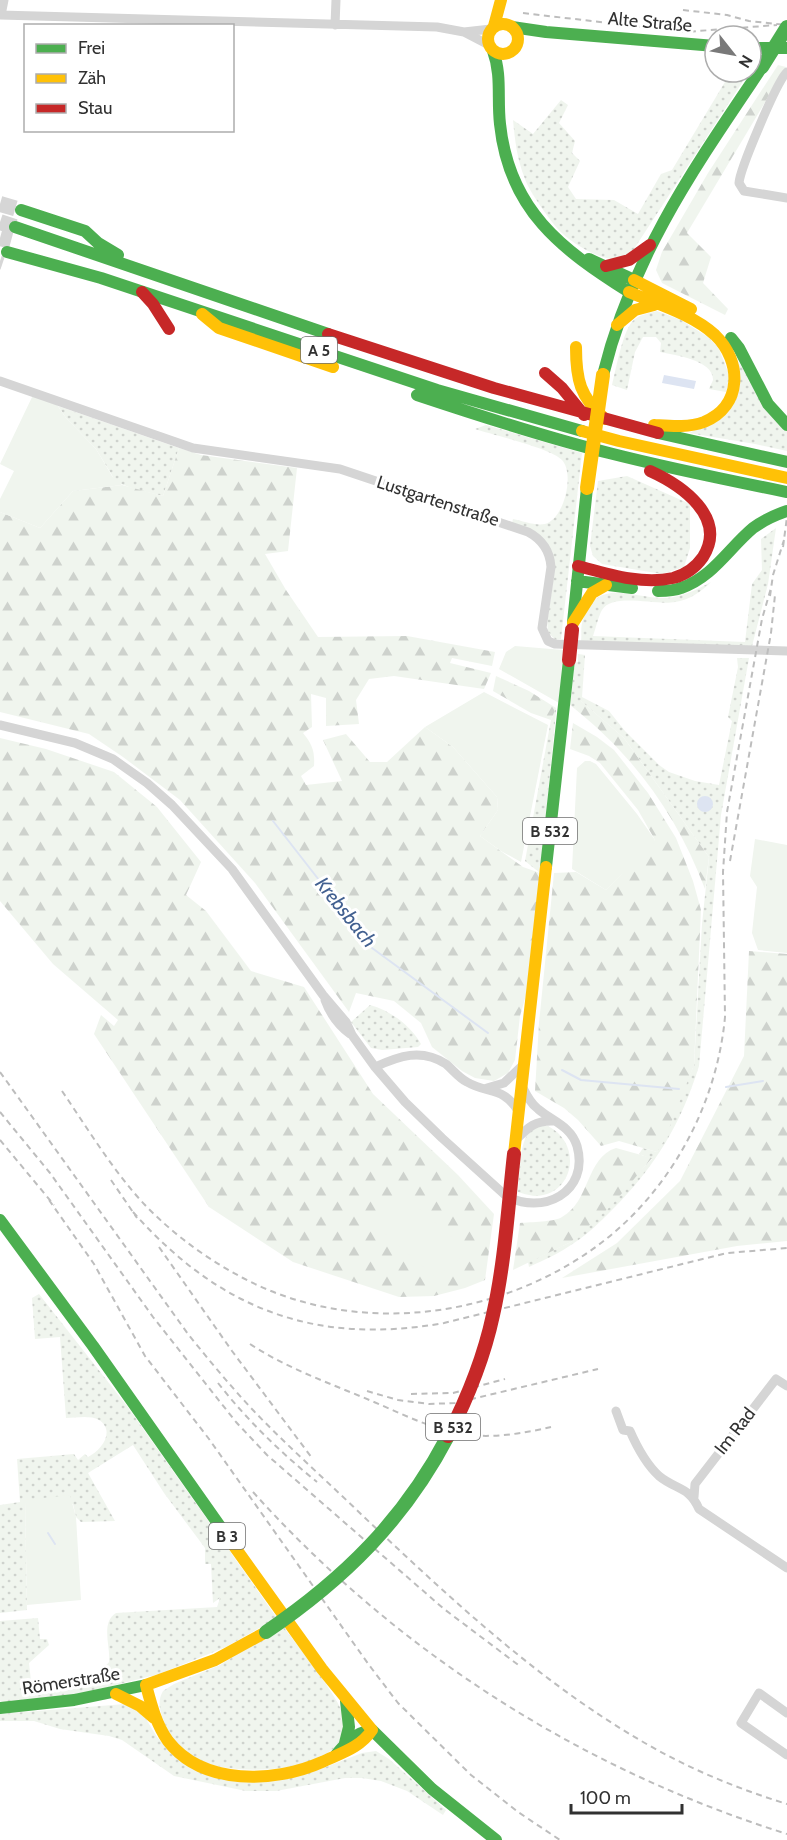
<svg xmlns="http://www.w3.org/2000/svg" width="787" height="1840" font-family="Cabin,sans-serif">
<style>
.grass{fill:url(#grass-dots)}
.forest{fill:url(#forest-firs)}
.garden{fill:#f0f5ee}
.water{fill:#dde4f2}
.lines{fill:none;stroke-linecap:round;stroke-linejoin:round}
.stream{stroke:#dde4f2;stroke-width:2}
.highway-tunnel{stroke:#d6d6d6;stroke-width:16;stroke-dasharray:16 8;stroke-linecap:butt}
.street{stroke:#d5d5d5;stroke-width:9}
.fast{stroke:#4caf50;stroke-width:12}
.slow{stroke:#ffc107;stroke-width:12}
.jam{stroke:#c62828;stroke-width:12}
.rail{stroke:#bdbdbd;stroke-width:2;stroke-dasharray:6 4.5;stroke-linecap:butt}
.fast-bridge{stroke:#4caf50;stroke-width:14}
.slow-bridge{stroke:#ffc107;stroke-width:14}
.jam-bridge{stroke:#c62828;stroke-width:14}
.labels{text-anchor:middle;stroke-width:6;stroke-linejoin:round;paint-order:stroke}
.shield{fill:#fff;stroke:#6f6f6f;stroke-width:1.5}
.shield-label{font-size:16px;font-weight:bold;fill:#313131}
.street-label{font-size:18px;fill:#313131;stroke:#fff}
.water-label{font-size:20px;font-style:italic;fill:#426090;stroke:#fff}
</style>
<defs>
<pattern id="grass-dots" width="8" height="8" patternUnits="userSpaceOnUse" patternTransform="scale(1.5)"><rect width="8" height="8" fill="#f0f5ee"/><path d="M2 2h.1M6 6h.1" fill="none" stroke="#ced2cd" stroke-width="1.8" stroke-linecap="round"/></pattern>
<pattern id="forest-firs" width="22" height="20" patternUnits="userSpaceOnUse" patternTransform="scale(1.5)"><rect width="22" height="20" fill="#f0f5ee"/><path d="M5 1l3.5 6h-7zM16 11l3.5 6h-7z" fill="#ced2cd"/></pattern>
</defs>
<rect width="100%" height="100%" fill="#fff"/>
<path class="grass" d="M731,72H749L634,249C631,251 627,257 623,258C606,265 569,242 558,229C549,219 529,191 525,179C517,159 515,141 513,120L533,134L561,100L568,105L559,123L575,141L572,153L580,161L568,187L576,199L614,200L638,214L661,174L672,170Z
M657,311L681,320L708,337L719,349L730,377L726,392L709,389C710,386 712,383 713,380C714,360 674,355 660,352L661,343L656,337H643L635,352L627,390L612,385C616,370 623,327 635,319C642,314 650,313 657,311Z
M736,359L787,430V451L755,444L689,433L722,417Z
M58,406L179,448L163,496L134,489L116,482L96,449L66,418Z
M486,425L582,453L561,639L556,640C554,638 551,636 549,633C546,627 548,616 549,610C555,564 565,539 512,523L513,519C523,521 535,526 545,524C564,519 575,474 562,460C551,448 493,435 475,429Z
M627,476L690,504V548L684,567L662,574L602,564L593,556L590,546L598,481Z
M776,528L768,584L752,646L581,641C582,633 580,628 583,620C597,575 635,600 667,598C682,597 698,589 711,582C701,592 689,600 675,602C656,606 613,592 602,610C598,617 596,628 593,636L745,642L752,584L762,570L761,539Z
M578,654L585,655L582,697L609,711L625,731L659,765L669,772L695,781L719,785L732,721L728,717L738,667L737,658H749L721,815L699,1066C681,1124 655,1167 612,1210C600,1222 588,1234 574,1243C560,1253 544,1260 529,1267L528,1262L571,1242L652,1159L639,1154L643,1148L657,1152L694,1065L702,924L709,857L624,738L581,701L575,709L570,705L575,663L578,662Z
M556,708V713L540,873L525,861L551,720Z
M370,1005C391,1011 410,1025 421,1044L418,1047L382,1050L371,1048L351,1022Z
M548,1126C583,1144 574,1194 537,1196C532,1196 524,1194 518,1192C520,1177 518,1136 534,1128C537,1126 544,1126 548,1126Z
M39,1294L127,1406L277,1618L226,1647L159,1674L84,1693L7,1703L0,1701V1621L38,1618L40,1639H47L49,1645L29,1663L32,1690C65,1688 87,1691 109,1662C111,1647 100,1623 116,1613L217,1607L220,1598L213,1603L211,1564H205V1548L164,1493L133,1445L88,1473L115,1521L81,1522L76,1517L73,1504L25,1500L27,1610L0,1613V1505L20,1502L17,1459L74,1454L78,1460L85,1454L88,1457C101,1451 116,1431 99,1420C90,1415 76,1418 66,1418L60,1337L35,1339L32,1298Z
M283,1626C298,1647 338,1695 344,1717C345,1721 344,1726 343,1731C336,1774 236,1776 204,1762C196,1759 181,1749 174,1742C171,1738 169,1731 166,1726C161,1714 156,1703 163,1691L174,1684L220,1665Z
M125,1704L143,1714L157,1737L171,1752L205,1773L318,1770L362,1753L376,1751L389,1759L446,1810L443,1815L407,1791L381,1781L362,1778H345L276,1791H246L174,1776L122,1740L109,1736L60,1729L34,1721H0V1714Z"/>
<path class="forest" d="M778,65L786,67L687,233L711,257L703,283L728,309L725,315L662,283L656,270L662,252L708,173Z
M179,448L201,455L297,468L288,551L265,554L286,590L318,637L407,636L495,652L492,666L452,658L450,663L491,673L484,689L394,676L369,679L356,700L359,724L326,726V698L311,694L312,727L303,733C312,744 315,751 314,766L301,776L306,785L342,781L323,740L346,734L370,762H387L425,727L453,747L497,797L498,810L480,836L523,867L540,873L526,995L520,1016L515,1060L508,1073L494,1081L475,1078L462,1071L432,1047L421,1023L394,1001L356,993L349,1012L255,883L180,800L123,757L89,734L0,712V512L40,528L73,491L122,485L163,496Z
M496,676L529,691L556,708L551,720L531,713L493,691Z
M580,700L624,738L709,857L705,889C678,817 635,757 575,709Z
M573,723L597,737L614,750L648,793L676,838L693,881L701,910L694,1065L664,1141L657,1152L619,1141L601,1146L578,1120L564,1108L535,1091L539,1023L554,873L576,872L606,890L655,840L638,810L600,763L589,756L570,749Z
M0,738L46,749L114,772L157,807L201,862L186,895L206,911L251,971L304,987L373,1094L458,1175L494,1214L485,1280L465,1288L434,1296L399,1297L293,1262L209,1207L94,1034L101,1015L114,1026L118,1020L53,964L0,901Z
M749,951L787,954V1241L737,1246L562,1278L617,1243L680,1181L744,1056Z
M616,1148L652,1158L611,1206L571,1242L513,1270L520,1223C531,1222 554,1222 562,1217C590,1202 586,1157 616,1148Z"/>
<path class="garden" d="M34,393L53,399L66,418L96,449L112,476L122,485L73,491L40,528L0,512V499L14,471L0,464Z
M515,646L563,650L559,703L499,669L506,652Z
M484,692L548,725L521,862L501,851L480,836L498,810L497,797L453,747L425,727Z
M585,761H590L596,764L637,814L655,840L641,870L622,874L606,890L572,869L577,768Z
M755,839L787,845V953L758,950L752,933L757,887L750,876Z
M402,1194L469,1252L435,1277L374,1224Z
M70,1495L76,1517L81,1600L27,1605L25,1500Z"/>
<path class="water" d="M664,375L696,381L694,389L662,383Z
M697 804a8 8 0 1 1 16 0a8 8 0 1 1-16 0Z"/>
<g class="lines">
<path class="stream" d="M273,821L372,948L488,1033
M562,1070L581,1080L679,1089
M726,1087L763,1081
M48,1533L55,1544"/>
<path class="highway-tunnel" d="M0,204L21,210
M0,222L15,227
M0,238L11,241
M0,261L3,262"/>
<path class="street" d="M0,15L437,27L464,32L491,29
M1,15L4,0
M335,25L336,0
M464,32L489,45
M787,72C777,81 740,169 739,183L744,191L787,198
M0,381L193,448L340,469L528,532C543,540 550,551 551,567L542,628L548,641L555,644L787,651
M0,725L75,743L113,759L147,783L172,805L232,869L323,995L346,1022L352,1035L375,1067L405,1102L442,1138L505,1195C542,1217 590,1192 577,1146C571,1126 552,1121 538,1109C530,1103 526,1094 522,1086
M325,1000C330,1014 338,1025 350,1034
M375,1067C399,1056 421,1048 446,1064C453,1070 459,1078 467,1082C489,1095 502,1085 519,1112
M487,1088L504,1083L523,1065
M516,1140C528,1127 536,1120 554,1121
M616,1411L623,1430L630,1431C637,1447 646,1464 659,1476C676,1490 689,1486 699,1509L787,1568
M694,1497L695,1484L776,1379L787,1386
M787,1713L759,1693L741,1723L787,1755"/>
<path class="fast" d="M512,27L546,32L715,46
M751,48H787
M493,51C502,75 497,99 500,124C509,210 561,249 629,292
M21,210L85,231L98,243L118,255
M15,227L328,334
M7,252L101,278L437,390L582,431
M589,259L634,280
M731,338L739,348L768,404L787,425
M603,375C633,254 694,168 762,67
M417,395C480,416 544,437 609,453C668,468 727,480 787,492
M658,433L787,462
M577,581L632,588
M658,591C666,591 674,591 681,588C713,577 729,548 753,528C764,520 775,515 787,511
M573,622L587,488
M546,867L569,660
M0,1220L93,1346L224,1532
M0,1708L74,1700L146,1685
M372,1730L432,1789L496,1840
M345,1743L349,1727L346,1701
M336,1755C346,1742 356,1733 372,1730"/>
<path class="slow" d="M488 39a15 15 0 1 1 30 0a15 15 0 1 1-30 0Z
M494,26L501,0
M634,280L691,309
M629,292C657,304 692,314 715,335C742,361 743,406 704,422C688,428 670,426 654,425
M202,314L219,328L333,367
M617,325L635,310L654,305
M576,347C576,380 580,397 605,419
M582,431L619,441L787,478
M573,623L592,593L606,585
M514,1154L546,867
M224,1532L322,1669L372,1730
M266,1632L215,1660L146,1685C151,1704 156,1724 168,1741C203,1786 275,1783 322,1762C341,1753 360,1748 372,1730
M116,1694L140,1706L154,1718"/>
<path class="jam" d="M606,266L629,260L650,245
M142,292L153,304L169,329
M328,334L494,388L658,433
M545,373L562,388L584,415
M578,566C608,574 642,585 673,578C685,575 696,567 703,557C728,517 681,485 650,471"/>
<path class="rail" d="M683,10L727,15L749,21L787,25
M523,13L685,32L777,25
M783,547L787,517
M770,596L773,575L784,540
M730,861L771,633L775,595
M0,1072L188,1334C208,1359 228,1383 250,1407C286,1445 326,1480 364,1517C449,1597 536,1679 638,1739C685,1767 735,1788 787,1804
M62,1091C88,1129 113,1171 145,1205C174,1235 207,1259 243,1278C356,1338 501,1319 601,1243C671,1190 717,1104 725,1017L723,872L727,812L762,619L771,588
M0,1112L50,1173L153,1317L236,1422L267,1455L444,1609L521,1667
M0,1140L54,1205
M111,1180L137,1218
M49,1200L94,1264L145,1356L209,1439L369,1665L398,1703L471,1775L518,1812L560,1840
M133,1212C219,1309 315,1346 444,1323L727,1253L787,1248
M159,1247L232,1351L312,1458
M250,1344C288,1369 332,1384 374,1402C405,1415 435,1431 469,1435C496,1438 525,1433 551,1427
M218,1383C247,1420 280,1452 317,1482
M367,1391L398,1400L429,1404L455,1403L598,1369
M411,1394L453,1393L505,1379
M253,1492C398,1653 581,1769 787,1834"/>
<path class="fast-bridge" d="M762,67L787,27
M266,1632C344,1579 404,1520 448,1436"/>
<path class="slow-bridge" d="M587,488L603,375"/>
<path class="jam-bridge" d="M569,660L572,630
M448,1436C468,1397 484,1357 493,1315C505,1262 508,1207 514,1154"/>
</g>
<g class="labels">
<g class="shield">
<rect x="301" y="337" width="36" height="26" rx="4.5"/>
<rect x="523" y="818" width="54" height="26" rx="4.5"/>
<rect x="426" y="1414" width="54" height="26" rx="4.5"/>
<rect x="209" y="1523" width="36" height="26" rx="4.5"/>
</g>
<g class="shield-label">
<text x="319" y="356">A 5</text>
<text x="550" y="837">B 532</text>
<text x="453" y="1433">B 532</text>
<text x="227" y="1542">B 3</text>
</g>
<g class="street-label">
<text transform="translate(650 22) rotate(5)" y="6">Alte Straße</text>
<text transform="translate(438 501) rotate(18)" y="6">Lustgartenstraße</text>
<text transform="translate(735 1431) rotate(-52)" y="6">Im Rad</text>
<text transform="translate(71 1681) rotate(-9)" y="6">Römerstraße</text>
</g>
<g class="water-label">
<text transform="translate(346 912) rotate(51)" y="7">Krebsbach</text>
</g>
</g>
<rect x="24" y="24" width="210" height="108" fill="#ffffff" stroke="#adadad" stroke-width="1.5"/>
<rect x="36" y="44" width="30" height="9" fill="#4caf50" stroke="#adadad" stroke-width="1.5"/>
<text x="78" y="54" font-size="18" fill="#313131">Frei</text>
<rect x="36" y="74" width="30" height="9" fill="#ffc107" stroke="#adadad" stroke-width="1.5"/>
<text x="78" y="84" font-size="18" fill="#313131">Zäh</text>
<rect x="36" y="104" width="30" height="9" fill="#c62828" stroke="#adadad" stroke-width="1.5"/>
<text x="78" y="114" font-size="18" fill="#313131">Stau</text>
<g transform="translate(733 54) rotate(121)"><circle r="28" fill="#ffffff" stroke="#adadad" stroke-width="1.5"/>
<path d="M0-4.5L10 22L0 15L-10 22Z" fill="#797979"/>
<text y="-9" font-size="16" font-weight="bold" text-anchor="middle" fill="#313131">N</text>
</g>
<path d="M571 1804v9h111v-9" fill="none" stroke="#313131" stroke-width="3"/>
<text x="580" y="1804" font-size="18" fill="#313131" stroke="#ffffff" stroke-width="4.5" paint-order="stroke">100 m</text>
</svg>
